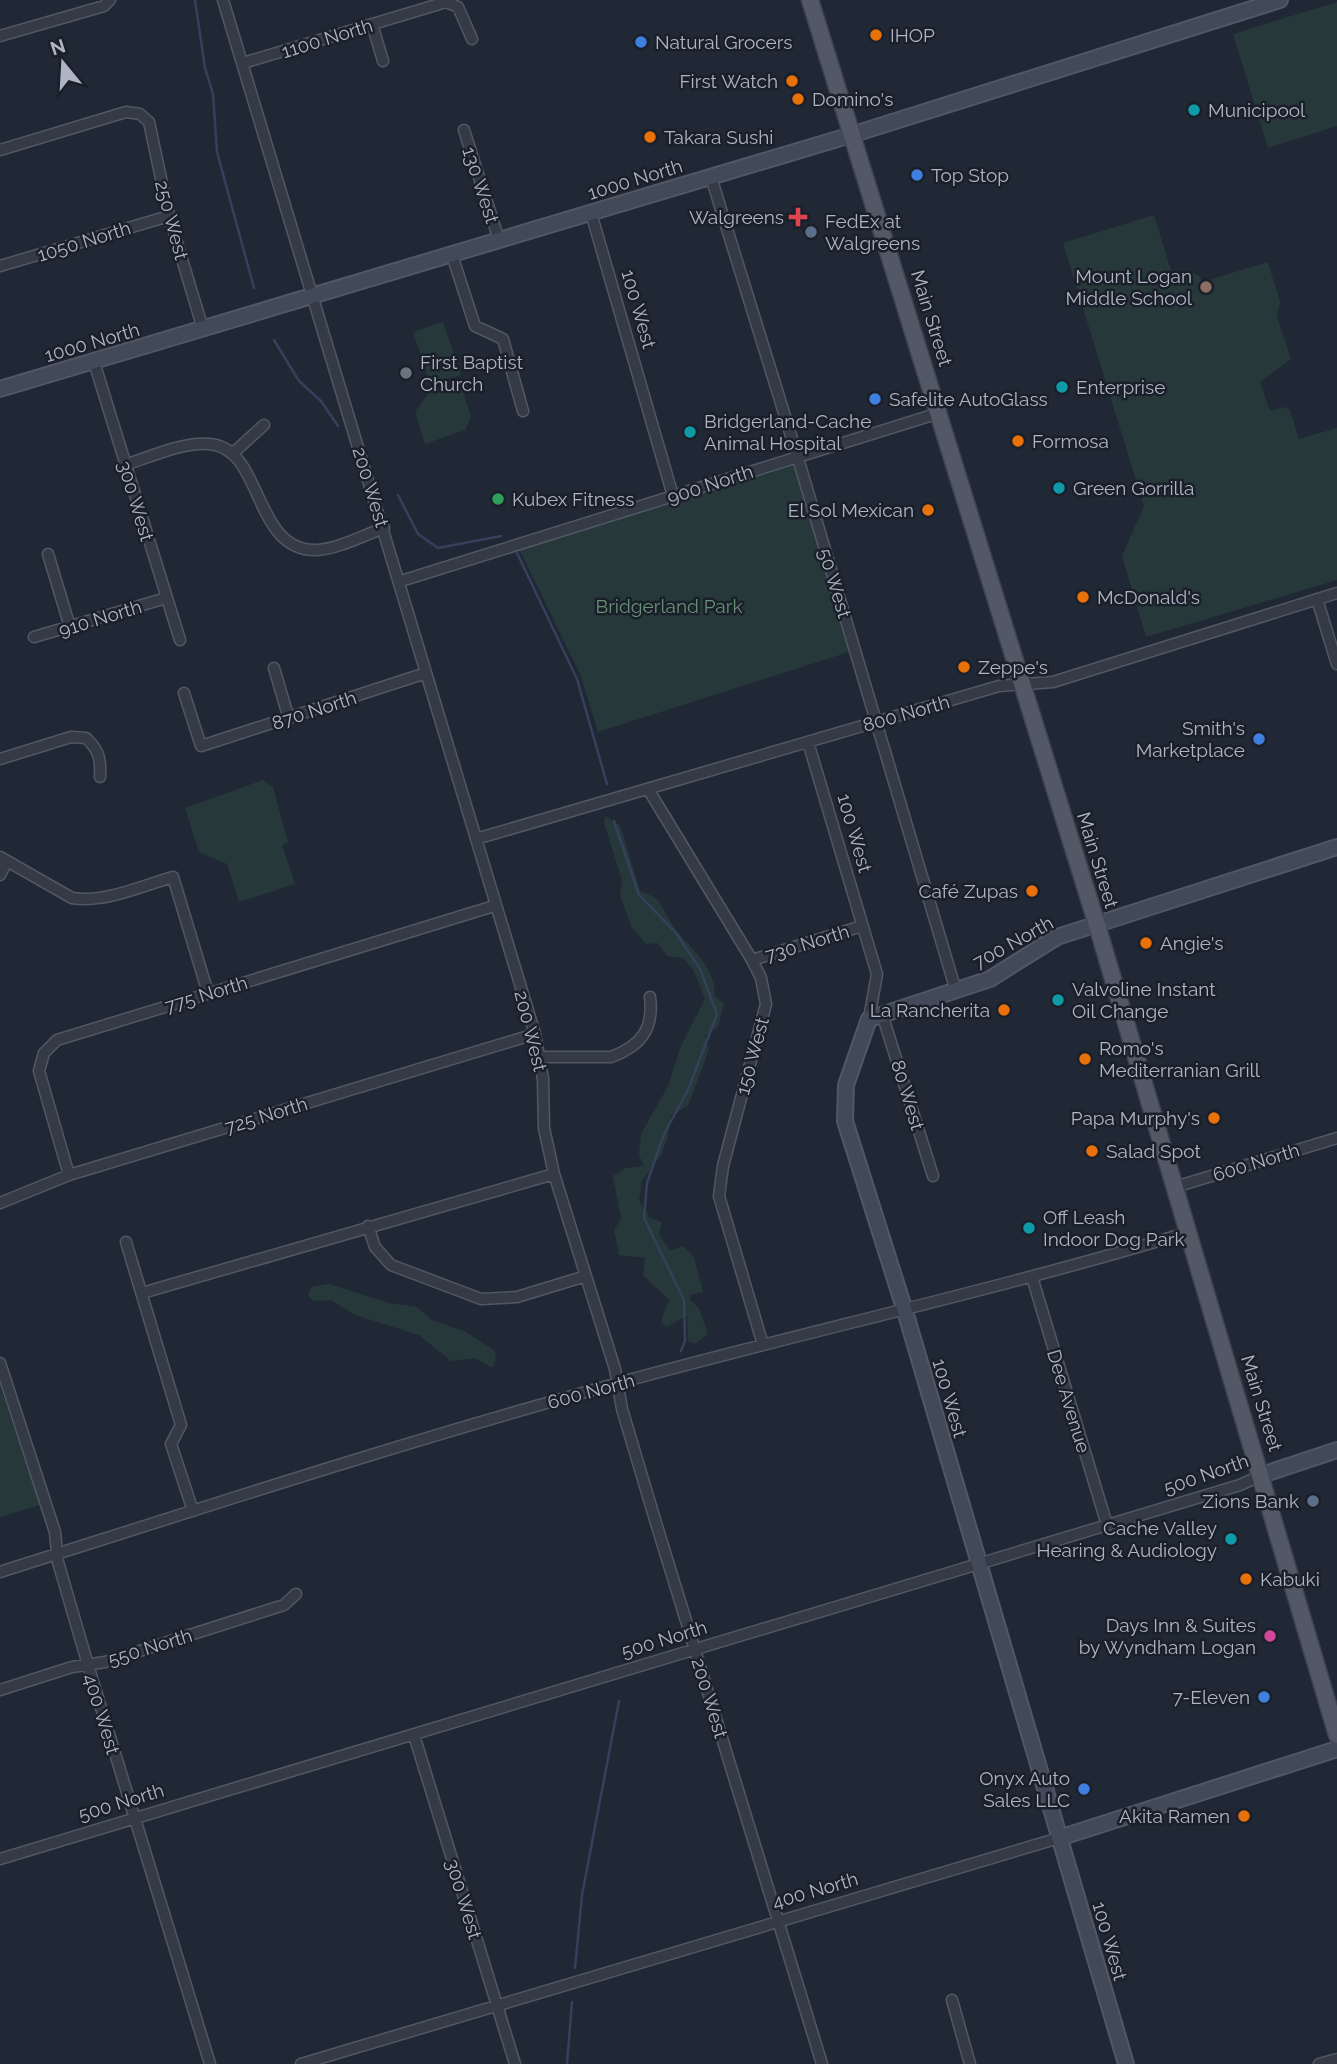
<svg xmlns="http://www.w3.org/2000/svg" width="1337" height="2064" font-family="Raleway,sans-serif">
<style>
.green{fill:#27383a}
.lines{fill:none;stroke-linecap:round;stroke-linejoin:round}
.stream{stroke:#35415c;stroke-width:2.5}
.street-casing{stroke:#515764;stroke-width:13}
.secondary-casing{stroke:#515764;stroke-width:18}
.primary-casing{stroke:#3d4350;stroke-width:19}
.street{stroke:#343a46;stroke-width:10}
.secondary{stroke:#424959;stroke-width:14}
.primary{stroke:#525866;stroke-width:16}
.food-dot{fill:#e8710a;stroke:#1a1f2a;stroke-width:2.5}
.shop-dot{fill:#3f7fe0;stroke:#1a1f2a;stroke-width:2.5}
.culture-dot{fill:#0f9aa8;stroke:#1a1f2a;stroke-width:2.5}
.health-dot{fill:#e0444e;stroke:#1a1f2a;stroke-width:2.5}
.service-dot{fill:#5c6f8a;stroke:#1a1f2a;stroke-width:2.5}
.education-dot{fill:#8d6e63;stroke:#1a1f2a;stroke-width:2.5}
.worship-dot{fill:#6b7280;stroke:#1a1f2a;stroke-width:2.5}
.leisure-dot{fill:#2e9e5b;stroke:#1a1f2a;stroke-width:2.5}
.hotel-dot{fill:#d1479c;stroke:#1a1f2a;stroke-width:2.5}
.labels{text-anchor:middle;stroke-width:5;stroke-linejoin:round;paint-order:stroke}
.poi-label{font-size:19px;fill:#aeb4c3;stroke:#1a1f2a;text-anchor:start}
.street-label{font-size:19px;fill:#aeb4c3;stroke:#1a1f2a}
.park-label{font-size:19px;fill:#679275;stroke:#1a1f2a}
</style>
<rect width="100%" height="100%" fill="#212835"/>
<path class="green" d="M1337,2V126L1268,148L1233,34Z
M1154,215L1173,277L1191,272L1200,277L1202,282L1268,262L1280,302L1277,316L1291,359L1260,382L1270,411L1284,407L1290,410L1299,439L1337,428V580L1146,637L1122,556L1144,506L1063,243Z
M443,322L461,375L430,384L413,332Z
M460,382L471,417L465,430L425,444L415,412L429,392Z
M781,466H791L797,470L852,651L598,732L581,676L519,549Z
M263,780L273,787L288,842L282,845L295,884L239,902L227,864L199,852L185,808Z
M605,816L620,825L640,891C661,898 660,904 670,921C686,947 715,962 715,996L724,1003L718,1027L705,1036L709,1050L688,1106L671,1115L668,1136L661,1155L642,1181L639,1200L650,1218L662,1222L659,1234L670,1251L683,1246L694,1257L703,1292L690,1295V1300L699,1308L708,1334L695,1344L688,1341L687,1316L666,1327L661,1321L669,1300L643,1275L645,1258L619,1255L614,1230L621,1219L613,1176L625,1168L644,1166L639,1155L641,1134L668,1086L681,1046L705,999L694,971L683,958L667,956L658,943L646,944L632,928L620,896L622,880L604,823Z
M329,1284L389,1303L417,1307L432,1320L466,1332L495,1351L496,1360L492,1368L475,1358L451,1361L419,1335L355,1315L331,1300L314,1301L308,1296L311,1287Z
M0,1386L40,1505L0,1517Z"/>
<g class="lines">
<path class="stream" d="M195,0L205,68L213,94L217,152L254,288
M274,340L299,381L321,401L338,426
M398,495L418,534L438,548L501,536
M517,553L577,679L607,784
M614,821L639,895L676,933L700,969L717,1014L688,1090L664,1134L647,1183L644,1218L684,1300L685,1341L681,1351
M575,1968L582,1895L619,1701
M567,2064L572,2002"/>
<g class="street-casing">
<path id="street" d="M223,0L535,1034L543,1079L544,1128L554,1174L615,1369L622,1409L656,1523L822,2064
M372,24L383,61
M0,36L104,6L110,0
M243,63L446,2L458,7L472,39
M464,130L499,240
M0,150L126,112L140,114L149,122L169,216L203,329
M711,177L797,455L956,991
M591,213L673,496
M452,255L475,326L503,339L523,411
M0,266L169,216
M94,362L180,640
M232,454L264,425
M125,465C150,457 182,442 209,444C264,447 252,552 317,550C338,549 364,535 384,528
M48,554L70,627
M401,581L939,413
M1317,599L1337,664
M34,637L166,598
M274,668L289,719
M184,693L201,746L426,673
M808,742L877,974L869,1019
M0,759L71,737L86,738C99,750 101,759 100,777
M648,789L752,960L761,978L766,1004L723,1166L719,1196L763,1345
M476,839L999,686L1053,682L1337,593
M0,857L72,898C106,903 141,886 173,877L208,993
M0,875L7,861
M752,960L862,926
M882,1014L933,1176
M541,1057H611C641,1046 654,1029 650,997
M69,1175L39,1071L44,1053L57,1040L494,906
M1175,1187L1337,1138
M0,1203L69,1175L535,1034
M368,1226L375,1247L391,1265L481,1299L517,1297L586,1276
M126,1242L181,1425L171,1444L193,1511
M1032,1277L1107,1525
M142,1293L554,1174
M0,1363L55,1532L58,1562L88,1665L210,2064
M0,1572C205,1507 410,1440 618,1383C808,1331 1000,1289 1189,1232
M0,1690L72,1667L105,1662L284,1605L296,1594
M414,1735L515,2064
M0,1859L1240,1485L1262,1475
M952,2000L970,2064
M301,2064L1059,1838
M1319,2064L1337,2059"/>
</g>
<g class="secondary-casing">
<path id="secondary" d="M0,389L851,135L1280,0
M1262,1475L1337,1450
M1059,1838L1337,1749
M1126,2064L905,1311L845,1121L846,1085L869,1019L990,979L1057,937L1337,847"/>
</g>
<g class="primary-casing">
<path id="primary" d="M810,0L1097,925L1337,1735"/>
</g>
<use href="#street" class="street"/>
<use href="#secondary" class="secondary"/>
<use href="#primary" class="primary"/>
</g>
<g class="food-dot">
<circle cx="876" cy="35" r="7"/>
<circle cx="792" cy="81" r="7"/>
<circle cx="798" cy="99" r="7"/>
<circle cx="650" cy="137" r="7"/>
<circle cx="1018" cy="441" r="7"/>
<circle cx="928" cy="510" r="7"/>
<circle cx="1083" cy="597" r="7"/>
<circle cx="964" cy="667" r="7"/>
<circle cx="1032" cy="891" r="7"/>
<circle cx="1146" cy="943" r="7"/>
<circle cx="1004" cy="1010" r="7"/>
<circle cx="1085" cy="1059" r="7"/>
<circle cx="1214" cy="1118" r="7"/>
<circle cx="1092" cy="1151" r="7"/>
<circle cx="1246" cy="1579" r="7"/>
<circle cx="1244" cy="1816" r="7"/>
</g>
<g class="shop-dot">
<circle cx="641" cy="42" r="7"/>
<circle cx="917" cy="175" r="7"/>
<circle cx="875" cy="399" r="7"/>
<circle cx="1259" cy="739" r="7"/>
<circle cx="1264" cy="1697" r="7"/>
<circle cx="1084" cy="1789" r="7"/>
</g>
<g class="culture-dot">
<circle cx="1194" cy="110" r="7"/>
<circle cx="1062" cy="387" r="7"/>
<circle cx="690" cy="432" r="7"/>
<circle cx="1059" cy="488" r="7"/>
<circle cx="1058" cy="1000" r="7"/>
<circle cx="1029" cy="1228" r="7"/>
<circle cx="1231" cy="1539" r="7"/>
</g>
<path class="health-dot" d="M794.5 206.5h7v7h7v7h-7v7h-7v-7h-7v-7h7z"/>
<g class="service-dot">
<circle cx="811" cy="232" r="7"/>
<circle cx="1313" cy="1501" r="7"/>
</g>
<circle class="education-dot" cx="1206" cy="287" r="7"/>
<circle class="worship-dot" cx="406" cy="373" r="7"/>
<circle class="leisure-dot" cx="498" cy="499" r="7"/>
<circle class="hotel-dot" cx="1270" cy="1636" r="7"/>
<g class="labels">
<g class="poi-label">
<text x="890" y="42">IHOP</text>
<text x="655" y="49">Natural Grocers</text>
<text x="778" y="88" text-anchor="end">First Watch</text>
<text x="812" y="106">Domino's</text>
<text x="1208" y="117">Municipool</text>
<text x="664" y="144">Takara Sushi</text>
<text x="931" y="182">Top Stop</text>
<text x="784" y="224" text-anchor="end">Walgreens</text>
<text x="825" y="228">FedEx at<tspan x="825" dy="22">Walgreens</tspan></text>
<text x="1192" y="283" text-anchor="end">Mount Logan<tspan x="1192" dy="22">Middle School</tspan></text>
<text x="420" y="369">First Baptist<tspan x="420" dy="22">Church</tspan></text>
<text x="1076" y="394">Enterprise</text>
<text x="889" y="406">Safelite AutoGlass</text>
<text x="704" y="428">Bridgerland-Cache<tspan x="704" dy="22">Animal Hospital</tspan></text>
<text x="1032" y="448">Formosa</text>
<text x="1073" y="495">Green Gorrilla</text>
<text x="512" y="506">Kubex Fitness</text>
<text x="914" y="517" text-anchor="end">El Sol Mexican</text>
<text x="1097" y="604">McDonald's</text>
<text x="978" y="674">Zeppe's</text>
<text x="1245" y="735" text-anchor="end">Smith's<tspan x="1245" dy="22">Marketplace</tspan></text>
<text x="1018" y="898" text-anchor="end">Café Zupas</text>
<text x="1160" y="950">Angie's</text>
<text x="1072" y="996">Valvoline Instant<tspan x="1072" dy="22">Oil Change</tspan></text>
<text x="990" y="1017" text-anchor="end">La Rancherita</text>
<text x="1099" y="1055">Romo's<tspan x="1099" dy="22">Mediterranian Grill</tspan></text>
<text x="1200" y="1125" text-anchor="end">Papa Murphy's</text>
<text x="1106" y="1158">Salad Spot</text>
<text x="1043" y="1224">Off Leash<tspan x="1043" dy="22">Indoor Dog Park</tspan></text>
<text x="1299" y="1508" text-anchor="end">Zions Bank</text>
<text x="1217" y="1535" text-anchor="end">Cache Valley<tspan x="1217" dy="22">Hearing &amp; Audiology</tspan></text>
<text x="1260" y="1586">Kabuki</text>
<text x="1256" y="1632" text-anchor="end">Days Inn &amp; Suites<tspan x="1256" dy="22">by Wyndham Logan</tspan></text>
<text x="1250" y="1704" text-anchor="end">7-Eleven</text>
<text x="1070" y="1785" text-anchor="end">Onyx Auto<tspan x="1070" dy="22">Sales LLC</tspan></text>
<text x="1230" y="1823" text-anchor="end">Akita Ramen</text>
</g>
<g class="street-label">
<text transform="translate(327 38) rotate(-17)" y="7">1100 North</text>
<text transform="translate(635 179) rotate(-17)" y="7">1000 North</text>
<text transform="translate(481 185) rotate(72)" y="7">130 West</text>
<text transform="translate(172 220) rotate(75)" y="7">250 West</text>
<text transform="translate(84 241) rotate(-17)" y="7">1050 North</text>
<text transform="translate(639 309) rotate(74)" y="7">100 West</text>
<text transform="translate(932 318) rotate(73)" y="7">Main Street</text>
<text transform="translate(92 342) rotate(-16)" y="7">1000 North</text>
<text transform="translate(710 484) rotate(-18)" y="7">900 North</text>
<text transform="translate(371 487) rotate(73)" y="7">200 West</text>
<text transform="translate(136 501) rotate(73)" y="7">300 West</text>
<text transform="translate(835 583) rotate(73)" y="7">50 West</text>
<text transform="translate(100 618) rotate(-17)" y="7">910 North</text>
<text transform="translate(314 710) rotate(-18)" y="7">870 North</text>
<text transform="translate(906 713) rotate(-16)" y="7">800 North</text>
<text transform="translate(855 833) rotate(74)" y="7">100 West</text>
<text transform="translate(1098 860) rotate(73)" y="7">Main Street</text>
<text transform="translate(1013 942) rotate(-29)" y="7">700 North</text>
<text transform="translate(807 943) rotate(-17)" y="7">730 North</text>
<text transform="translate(206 994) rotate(-17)" y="7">775 North</text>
<text transform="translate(531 1031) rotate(76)" y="7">200 West</text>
<text transform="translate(752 1056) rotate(-75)" y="7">150 West</text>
<text transform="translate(908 1095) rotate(73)" y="7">80 West</text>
<text transform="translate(266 1115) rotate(-17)" y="7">725 North</text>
<text transform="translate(1256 1162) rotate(-17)" y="7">600 North</text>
<text transform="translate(591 1391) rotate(-15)" y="7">600 North</text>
<text transform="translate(950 1398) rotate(74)" y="7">100 West</text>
<text transform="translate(1069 1401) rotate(73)" y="7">Dee Avenue</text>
<text transform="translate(1262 1403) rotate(73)" y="7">Main Street</text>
<text transform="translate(1206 1474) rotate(-19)" y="7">500 North</text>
<text transform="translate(664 1639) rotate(-17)" y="7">500 North</text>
<text transform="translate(150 1647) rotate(-17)" y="7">550 North</text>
<text transform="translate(710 1698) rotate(73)" y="7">200 West</text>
<text transform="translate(102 1714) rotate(73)" y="7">400 West</text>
<text transform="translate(121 1802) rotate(-17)" y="7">500 North</text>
<text transform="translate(815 1890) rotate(-16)" y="7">400 North</text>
<text transform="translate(464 1899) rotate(73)" y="7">300 West</text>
<text transform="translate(1110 1941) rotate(74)" y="7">100 West</text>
</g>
<g class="park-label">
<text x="669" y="613">Bridgerland Park</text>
</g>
</g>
<g transform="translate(63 63) rotate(342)" stroke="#1a1f2a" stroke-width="5" paint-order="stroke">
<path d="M0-5L12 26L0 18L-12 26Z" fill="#aeb4c3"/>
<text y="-10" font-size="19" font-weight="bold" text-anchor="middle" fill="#aeb4c3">N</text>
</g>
</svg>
